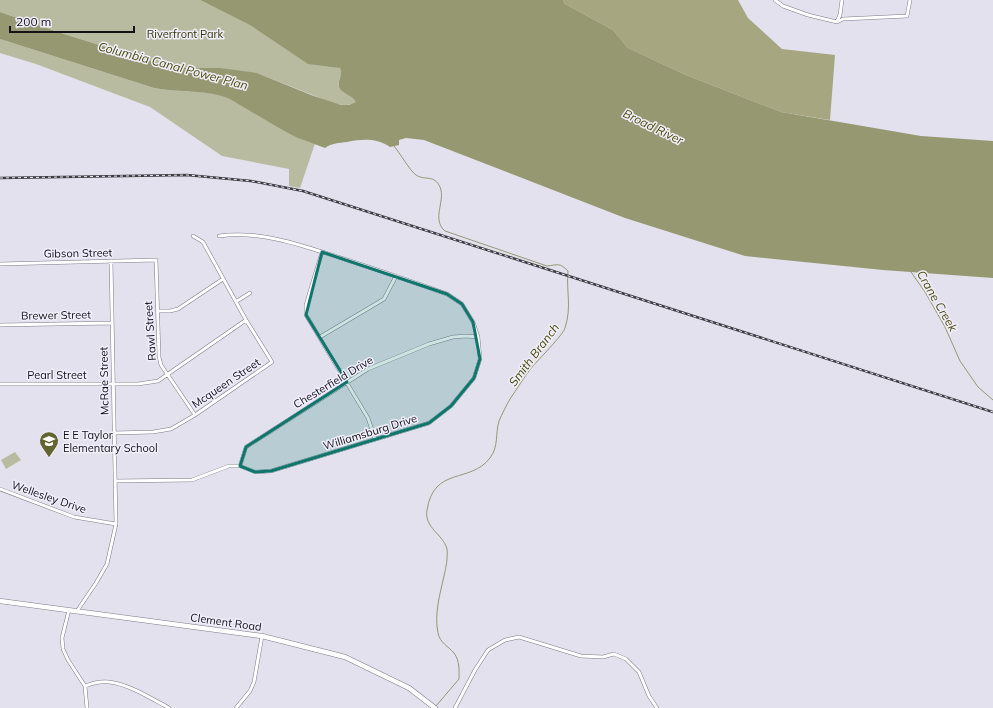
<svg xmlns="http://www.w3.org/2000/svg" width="993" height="708" font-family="Mulish,sans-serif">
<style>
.green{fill:#b9bba1}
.forest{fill:#a6a781}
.water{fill:#969872}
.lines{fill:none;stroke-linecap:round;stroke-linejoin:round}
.stream{stroke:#969872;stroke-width:1}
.street-casing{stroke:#7c7b87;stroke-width:4}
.secondary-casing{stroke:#7c7b87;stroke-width:5.5}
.street{stroke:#fff;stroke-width:3}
.secondary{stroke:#fff;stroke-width:4.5}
.rail-casing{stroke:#3d3c41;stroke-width:2.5}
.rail{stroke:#f0eefc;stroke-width:1;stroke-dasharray:3;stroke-linecap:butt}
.marked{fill:#0f766e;fill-opacity:0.2;stroke:#0f766e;stroke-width:3;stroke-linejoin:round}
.labels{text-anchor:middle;stroke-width:3;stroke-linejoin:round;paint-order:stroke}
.park-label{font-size:11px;fill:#353403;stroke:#f0eefc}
.street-label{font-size:11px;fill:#131216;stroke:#f0eefc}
.poi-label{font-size:11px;fill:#131216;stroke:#f0eefc;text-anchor:start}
.water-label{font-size:12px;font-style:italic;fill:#4c4c08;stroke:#f0eefc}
</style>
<rect width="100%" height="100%" fill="#e3e1ee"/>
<path class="green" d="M0,0H200L340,68L341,73L338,85C344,94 351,94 357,102C346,107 340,105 329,102L300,188L289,186V169L222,156L150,107L36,64L0,53V39L154,88C179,93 207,89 230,98L284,131L311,143L325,100L257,73L183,68L157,63L64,34L0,12Z
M15,452L21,460L6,469L1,460Z"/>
<path class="forest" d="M563,0H738L748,18L782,49L835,55L830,120L781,112L686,75L628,48L613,30L565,4Z"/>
<path class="water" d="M200,0H563L565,4L613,30L628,48L686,75L781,112L921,136L993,141V278L883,270L745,256L625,218L424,140L406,138L399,140V145L390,147C376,138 363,139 347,142C339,143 332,143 325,148L298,138L284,131L230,99C207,89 179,93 154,88L0,39V12L64,34L157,63L183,68H220L257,73L311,95L341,105H349L356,102C352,95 341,93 339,87C337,81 343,76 340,68L308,64L250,25Z"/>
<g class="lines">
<path class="stream" d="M394,146C400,153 410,171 416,175C425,181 434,174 440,187C446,201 431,219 445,231L547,266C558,265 559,262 568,271C566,292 572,306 565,328C563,335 539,359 532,367C524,377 517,389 510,399C506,406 502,414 499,421C495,434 499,446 490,458C470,484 434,466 427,510C424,528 443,534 447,549C448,557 446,568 444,576C440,594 434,614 438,633C440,643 448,646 454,653C460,661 459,671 459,679L436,706
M911,272L925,292L945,327L960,361L978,387L993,400"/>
<g class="street-casing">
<path id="street" d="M775,0L783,6L808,15L837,22L843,19L907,16L910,0
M837,21L840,15L842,0
M322,252L306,305V315L368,418L375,439
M0,264L156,260L159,357L161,365L195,415
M237,301L250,293
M158,311H170L178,309L223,279
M0,325L112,323
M320,337L384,299L396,276
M0,384H138L158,381L246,320
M114,433L153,432L171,429L195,415L272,362L246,320L203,242L193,236
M240,466L246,447L368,369L429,344L453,337L466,336L478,337
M115,481L192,480L229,466H240L255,472L271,471L429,423L451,406L474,378L480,359L478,337L473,322L462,304L447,294C413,282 378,270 344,259C304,246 261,230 219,236
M0,489L74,517L116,524
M69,610L62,638L63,649L68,660L85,686L87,708
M77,611L96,583L107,564L116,524L111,261
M85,686C93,683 101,681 109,682C129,684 152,699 169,708
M236,708L250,691L254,682L262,636
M455,708L475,670L488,650L505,640L519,637L581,656L603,657L614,654L626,659L639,672L649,696L657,708"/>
</g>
<g class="secondary-casing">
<path id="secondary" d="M0,601L262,636L345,657L409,688L435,708"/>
</g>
<use href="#street" class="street"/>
<use href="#secondary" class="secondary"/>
<g class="rail-casing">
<path id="rail" d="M0,178L187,175L251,181L303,191L993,412"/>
</g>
<use href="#rail" class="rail"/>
</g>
<path class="marked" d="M322,252L447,294L462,304L473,322L480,359L474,378L451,406L429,423L271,471L255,472L240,466L246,447L347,382L306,315Z"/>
<defs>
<g id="school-pin" transform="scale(1)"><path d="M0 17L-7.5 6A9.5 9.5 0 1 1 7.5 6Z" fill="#646431" stroke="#f0eefc"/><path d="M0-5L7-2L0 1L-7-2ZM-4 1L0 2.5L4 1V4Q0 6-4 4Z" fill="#fff"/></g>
</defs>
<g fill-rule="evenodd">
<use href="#school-pin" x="49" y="441"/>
</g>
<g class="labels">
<g class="park-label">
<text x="185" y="38">Riverfront Park</text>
</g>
<g class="street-label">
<text transform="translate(78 253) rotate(-1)" y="4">Gibson Street</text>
<text transform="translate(56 315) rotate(-1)" y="4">Brewer Street</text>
<text transform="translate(150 331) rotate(-94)" y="4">Rawl Street</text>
<text x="57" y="379">Pearl Street</text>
<text transform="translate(104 381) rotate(-91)" y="4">McRae Street</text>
<text transform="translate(333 382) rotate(-31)" y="4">Chesterfield Drive</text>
<text transform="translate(226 383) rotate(-34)" y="4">Mcqueen Street</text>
<text transform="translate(370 432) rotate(-17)" y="4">Williamsburg Drive</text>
<text transform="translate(49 497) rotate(19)" y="4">Wellesley Drive</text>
<text transform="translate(226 622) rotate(8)" y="4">Clement Road</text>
</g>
<g class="poi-label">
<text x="63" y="439">E E Taylor<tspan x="63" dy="13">Elementary School</tspan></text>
</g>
<g class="water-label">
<text transform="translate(173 66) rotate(15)" y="4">Columbia Canal Power Plan</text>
<text transform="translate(653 127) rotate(26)" y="4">Broad River</text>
<text transform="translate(937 301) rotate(60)" y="4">Crane Creek</text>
<text transform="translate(534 355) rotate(-53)" y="4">Smith Branch</text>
</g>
</g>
<path d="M10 26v6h124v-6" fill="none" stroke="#131216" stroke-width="2"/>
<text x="16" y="26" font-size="12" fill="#131216" stroke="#f0eefc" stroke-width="3" paint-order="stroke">200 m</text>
</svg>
